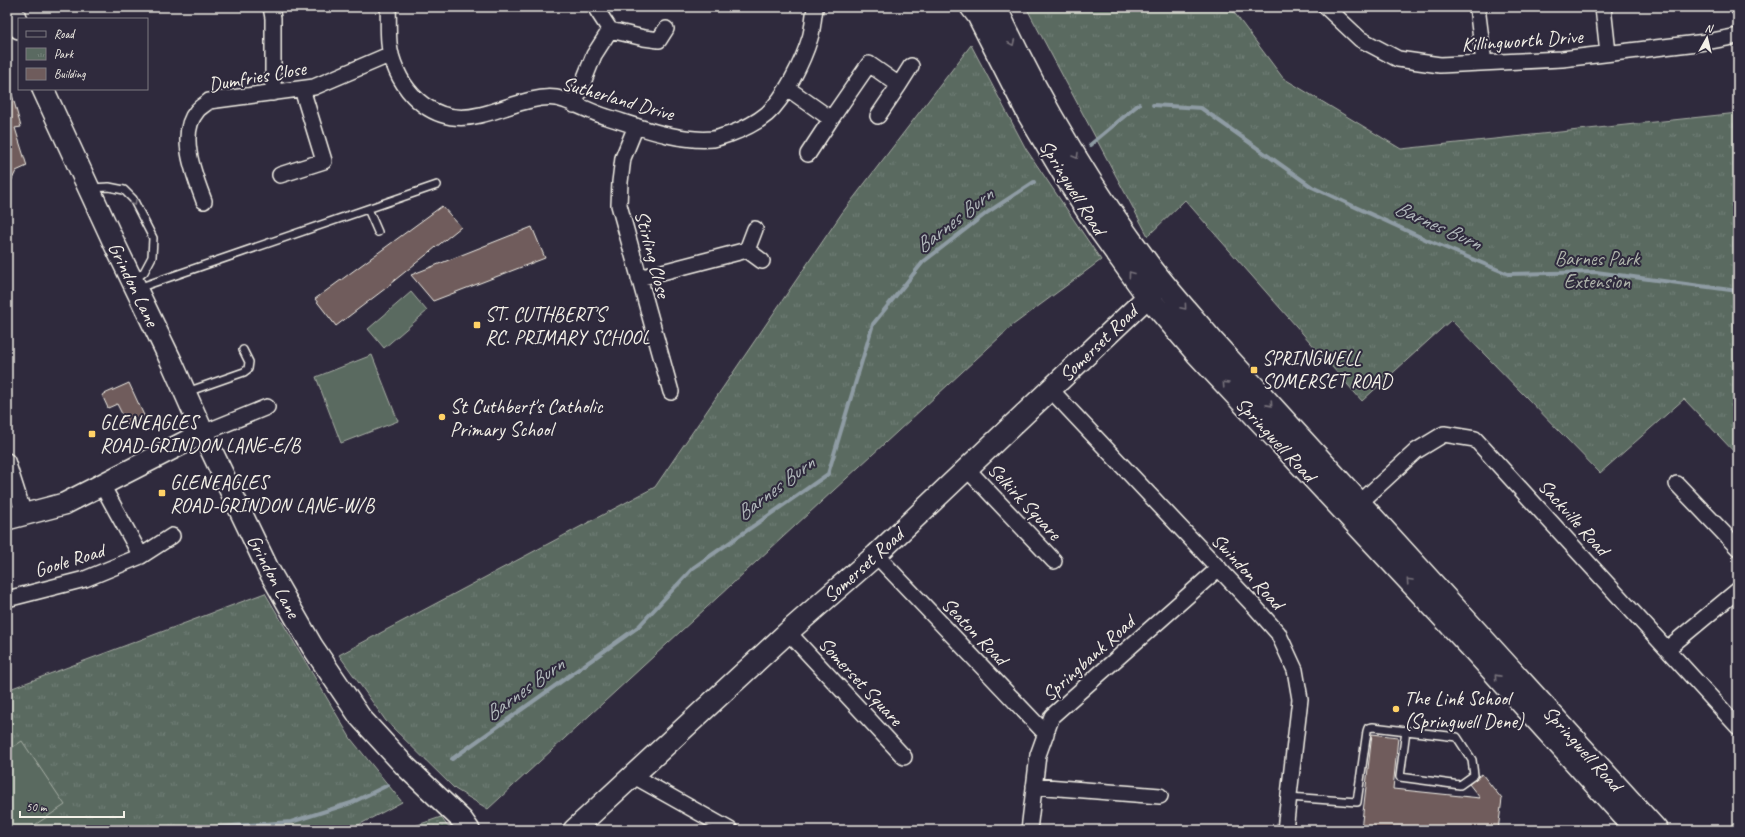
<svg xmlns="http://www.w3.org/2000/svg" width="1745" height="837" font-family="Caveat,sans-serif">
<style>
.grass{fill:url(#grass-dots);stroke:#a7aea4}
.park{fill:url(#park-tufts);stroke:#a7aea4}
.garden{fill:#5a6a61;stroke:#a7aea4}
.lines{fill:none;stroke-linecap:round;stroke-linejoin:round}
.stream{stroke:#8f9ca4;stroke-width:4}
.building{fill:#6f5c5c;stroke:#f4f1e8}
.lane-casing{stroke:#f4f1e8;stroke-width:10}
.street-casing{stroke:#f4f1e8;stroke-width:18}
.secondary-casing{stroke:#f4f1e8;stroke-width:24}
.lane{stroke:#2f2a3d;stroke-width:7}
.street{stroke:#2f2a3d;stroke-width:15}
.secondary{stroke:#2f2a3d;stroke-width:21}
.oneway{stroke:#747079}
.poi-dot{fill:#ffd166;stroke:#2f2a3d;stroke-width:1.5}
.labels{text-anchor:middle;stroke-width:4;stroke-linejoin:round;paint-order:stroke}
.street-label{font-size:20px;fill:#f4f1e8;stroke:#2f2a3d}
.park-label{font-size:20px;fill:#afb4ab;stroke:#2f2a3d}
.poi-label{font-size:20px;fill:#f4f1e8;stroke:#2f2a3d;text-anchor:start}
.water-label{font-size:21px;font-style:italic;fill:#b1b8bb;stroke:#2f2a3d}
</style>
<defs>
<pattern id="grass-dots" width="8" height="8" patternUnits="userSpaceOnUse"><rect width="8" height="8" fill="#5a6a61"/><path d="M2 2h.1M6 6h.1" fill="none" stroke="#728078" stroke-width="1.8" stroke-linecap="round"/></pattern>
<pattern id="park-tufts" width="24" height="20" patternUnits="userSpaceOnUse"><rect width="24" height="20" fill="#5a6a61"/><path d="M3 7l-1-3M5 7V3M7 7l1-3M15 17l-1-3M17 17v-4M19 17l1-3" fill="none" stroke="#728078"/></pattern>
</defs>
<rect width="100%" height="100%" fill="#2f2a3d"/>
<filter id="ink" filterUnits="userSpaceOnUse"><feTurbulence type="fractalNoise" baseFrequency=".025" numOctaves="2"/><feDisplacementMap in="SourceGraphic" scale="8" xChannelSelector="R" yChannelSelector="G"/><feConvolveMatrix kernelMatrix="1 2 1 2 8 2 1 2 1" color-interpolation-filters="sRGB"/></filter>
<g filter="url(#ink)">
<path class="grass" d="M441,817L450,830H403Z"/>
<path class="park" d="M1026,7H1230L1283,78L1401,149L1738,113V456L1684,399L1600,473L1451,320L1362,401L1185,200L1148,236Z
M971,45L1026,149L1101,260L1013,325L488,809L455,789L386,721L339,655L655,487L842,213Z
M265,593L351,739L402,802L349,830H7V690Z"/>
<path class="garden" d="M411,292L427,311L384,348L368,329Z
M372,355L398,421L341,443L316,377Z
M22,741L65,805L27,830H7V751Z"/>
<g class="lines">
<path class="stream" d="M1153,105L1201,108L1312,187L1427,240L1508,274L1596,272L1738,291
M1090,145L1139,104
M452,759L638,627L693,568L828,474L873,324L923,262L988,212L1034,182
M219,827L291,822L351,803L388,785
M143,830L198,828"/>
</g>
<path class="building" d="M7,87H10L21,127L15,128L27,166L16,171L7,190Z
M442,206L461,227L390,284V285L336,326L315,299Z
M532,227L545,258L433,301L411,275Z
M129,383L147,422L130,430L117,404L108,408L102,395Z
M1372,734L1398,737L1393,789L1480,798L1469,784L1482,774L1502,799L1498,830H1361Z"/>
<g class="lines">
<g class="lane-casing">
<path id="lane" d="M90,188L109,187L124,190L133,199L153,238L152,257L144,272L134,280
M368,209L378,232
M138,288L437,185
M187,392L244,372L248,369L249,362L243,350
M1289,797L1357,802L1367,731L1368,728L1373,727L1457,737L1472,760L1474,775L1460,785L1400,777L1406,730"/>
</g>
<g class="street-casing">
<path id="street" d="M271,7L273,18V93
M388,7C389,21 387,42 391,55C403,97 436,126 480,115C503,110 533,95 556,98C570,100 592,113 607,117C640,127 677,142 713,139C719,138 725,135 730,134C744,129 756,123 767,114C785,98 803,61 810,38C813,29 813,18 815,9
M1326,7L1360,39L1398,59L1440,65L1562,59L1706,42L1738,36
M1477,7L1484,63
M1603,7L1608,53
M1738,7V8
M597,10L610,30
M899,85L911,66
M787,88L831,119L808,154
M574,105L594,55L610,30L644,38L659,40L666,29
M831,119L869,64L899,85L878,116
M636,126L623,158L620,182L619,205L671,392
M280,175L324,161L302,89
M204,201C195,177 177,134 197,111C200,107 206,104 209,101L314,87L391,54
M747,250L755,229
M639,278L747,250L762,261
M1050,389L1255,607L1278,633L1295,670L1300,699L1285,830
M203,433L267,407
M7,461L24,514
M967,469L1054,561
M1677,484L1738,548
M102,485L141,556
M1352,510L1416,451L1444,434L1475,439L1738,727
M876,555L1046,734
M7,599L85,579L141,556L172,536
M788,632L904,757
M1667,649L1738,590
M632,775L730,830
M1034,786L1160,796
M1029,830L1038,755L1052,716L1219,568"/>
</g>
<g class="secondary-casing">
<path id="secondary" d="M11,7L19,28
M971,7L978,16L1029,116L1064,175L1098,228L1147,296L1196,353L1477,654L1636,830
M996,7C1038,98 1090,187 1151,267C1170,292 1192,316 1213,341L1657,830
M43,89L115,245L172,363L203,433L268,569L312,646L360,717L405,766L462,820L469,830
M7,519L64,504L203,433
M574,830L788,632L876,555L1158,287"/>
</g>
<use href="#lane" class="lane"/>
<use href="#street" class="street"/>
<use href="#secondary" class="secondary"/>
</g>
<defs><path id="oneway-chevron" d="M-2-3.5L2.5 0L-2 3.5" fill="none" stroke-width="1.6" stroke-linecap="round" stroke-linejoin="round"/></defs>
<g class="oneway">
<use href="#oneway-chevron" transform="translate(1012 43) rotate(66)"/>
<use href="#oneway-chevron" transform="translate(1076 156) rotate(59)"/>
<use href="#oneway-chevron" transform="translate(134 203) rotate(59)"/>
<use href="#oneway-chevron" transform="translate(1131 274) rotate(-127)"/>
<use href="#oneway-chevron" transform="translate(1184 307) rotate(50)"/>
<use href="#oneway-chevron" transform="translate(1225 384) rotate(-133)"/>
<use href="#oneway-chevron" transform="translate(1270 404) rotate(48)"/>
<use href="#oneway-chevron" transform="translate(1409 581) rotate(-133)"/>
<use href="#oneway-chevron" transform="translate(1497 677) rotate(-132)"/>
</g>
</g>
<g class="poi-dot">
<rect x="473" y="321" width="8" height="8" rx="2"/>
<rect x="1250" y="366" width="8" height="8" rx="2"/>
<circle cx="442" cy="417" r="4"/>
<rect x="88" y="430" width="8" height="8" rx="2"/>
<rect x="158" y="489" width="8" height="8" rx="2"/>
<circle cx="1396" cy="709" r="4"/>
</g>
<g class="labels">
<g class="street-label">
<text transform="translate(1522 40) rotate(-4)" y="7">Killingworth Drive</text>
<text transform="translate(257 76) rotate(-10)" y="7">Dumfries Close</text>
<text transform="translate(618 98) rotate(16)" y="7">Sutherland Drive</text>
<text transform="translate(1073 187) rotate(58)" y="7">Springwell Road</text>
<text transform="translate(653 254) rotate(75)" y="7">Stirling Close</text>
<text transform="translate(134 284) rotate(64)" y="7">Grindon Lane</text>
<text transform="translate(1098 343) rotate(-44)" y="7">Somerset Road</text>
<text transform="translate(1276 439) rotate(47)" y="7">Springwell Road</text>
<text transform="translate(1025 501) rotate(47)" y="7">Selkirk Square</text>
<text transform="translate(1574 517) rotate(48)" y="7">Sackville Road</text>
<text transform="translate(69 560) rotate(-17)" y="7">Goole Road</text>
<text transform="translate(863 565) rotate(-42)" y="7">Somerset Road</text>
<text transform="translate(1248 571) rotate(47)" y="7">Swindon Road</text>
<text transform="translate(274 576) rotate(62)" y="7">Grindon Lane</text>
<text transform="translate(975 631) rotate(46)" y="7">Seaton Road</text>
<text transform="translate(1088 658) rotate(-42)" y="7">Springbank Road</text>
<text transform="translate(861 681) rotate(47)" y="7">Somerset Square</text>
<text transform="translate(1583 748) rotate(48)" y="7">Springwell Road</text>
</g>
<g class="park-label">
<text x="1597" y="265">Barnes Park<tspan x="1597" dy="23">Extension</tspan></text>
</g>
<g class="poi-label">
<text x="485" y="321">ST. CUTHBERT'S<tspan x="485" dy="23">RC. PRIMARY SCHOOL</tspan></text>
<text x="1262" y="365">SPRINGWELL<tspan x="1262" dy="23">SOMERSET ROAD</tspan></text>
<text x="450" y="413">St Cuthbert's Catholic<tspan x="450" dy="23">Primary School</tspan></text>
<text x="100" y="429">GLENEAGLES<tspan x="100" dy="23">ROAD-GRINDON LANE-E/B</tspan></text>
<text x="170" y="489">GLENEAGLES<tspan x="170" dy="23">ROAD-GRINDON LANE-W/B</tspan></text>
<text x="1404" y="705">The Link School<tspan x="1404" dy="23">(Springwell Dene)</tspan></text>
</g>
<g class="water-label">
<text transform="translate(954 220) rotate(-38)" y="7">Barnes Burn</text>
<text transform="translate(1438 225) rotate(24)" y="7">Barnes Burn</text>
<text transform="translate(775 488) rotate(-37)" y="7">Barnes Burn</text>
<text transform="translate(524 689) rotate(-36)" y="7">Barnes Burn</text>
</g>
</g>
<rect width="1745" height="837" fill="none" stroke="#2f2a3d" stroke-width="24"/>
<rect x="12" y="12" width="1721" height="813" fill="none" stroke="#f4f1e8" stroke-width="1.5" filter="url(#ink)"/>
<rect x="18" y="18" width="130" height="72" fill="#2f2a3d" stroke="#7e7a81"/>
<rect x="26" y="31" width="20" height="6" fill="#2f2a3d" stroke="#7e7a81"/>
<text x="54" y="38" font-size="12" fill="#f4f1e8">Road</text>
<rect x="26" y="48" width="20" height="12" fill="url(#park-tufts)" stroke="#7e7a81"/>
<text x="54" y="58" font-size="12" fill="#f4f1e8">Park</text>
<rect x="26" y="68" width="20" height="12" fill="#6f5c5c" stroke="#7e7a81"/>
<text x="54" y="78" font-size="12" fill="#f4f1e8">Building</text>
<g transform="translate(1707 38) rotate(8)" stroke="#2f2a3d" stroke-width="3" paint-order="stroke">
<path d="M0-3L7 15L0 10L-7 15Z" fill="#f4f1e8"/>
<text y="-6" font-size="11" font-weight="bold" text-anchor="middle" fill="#f4f1e8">N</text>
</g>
<path d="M20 811v6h104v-6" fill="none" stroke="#f4f1e8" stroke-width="2"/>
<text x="26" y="811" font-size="12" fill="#f4f1e8" stroke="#2f2a3d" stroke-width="3" paint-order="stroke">50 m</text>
</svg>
